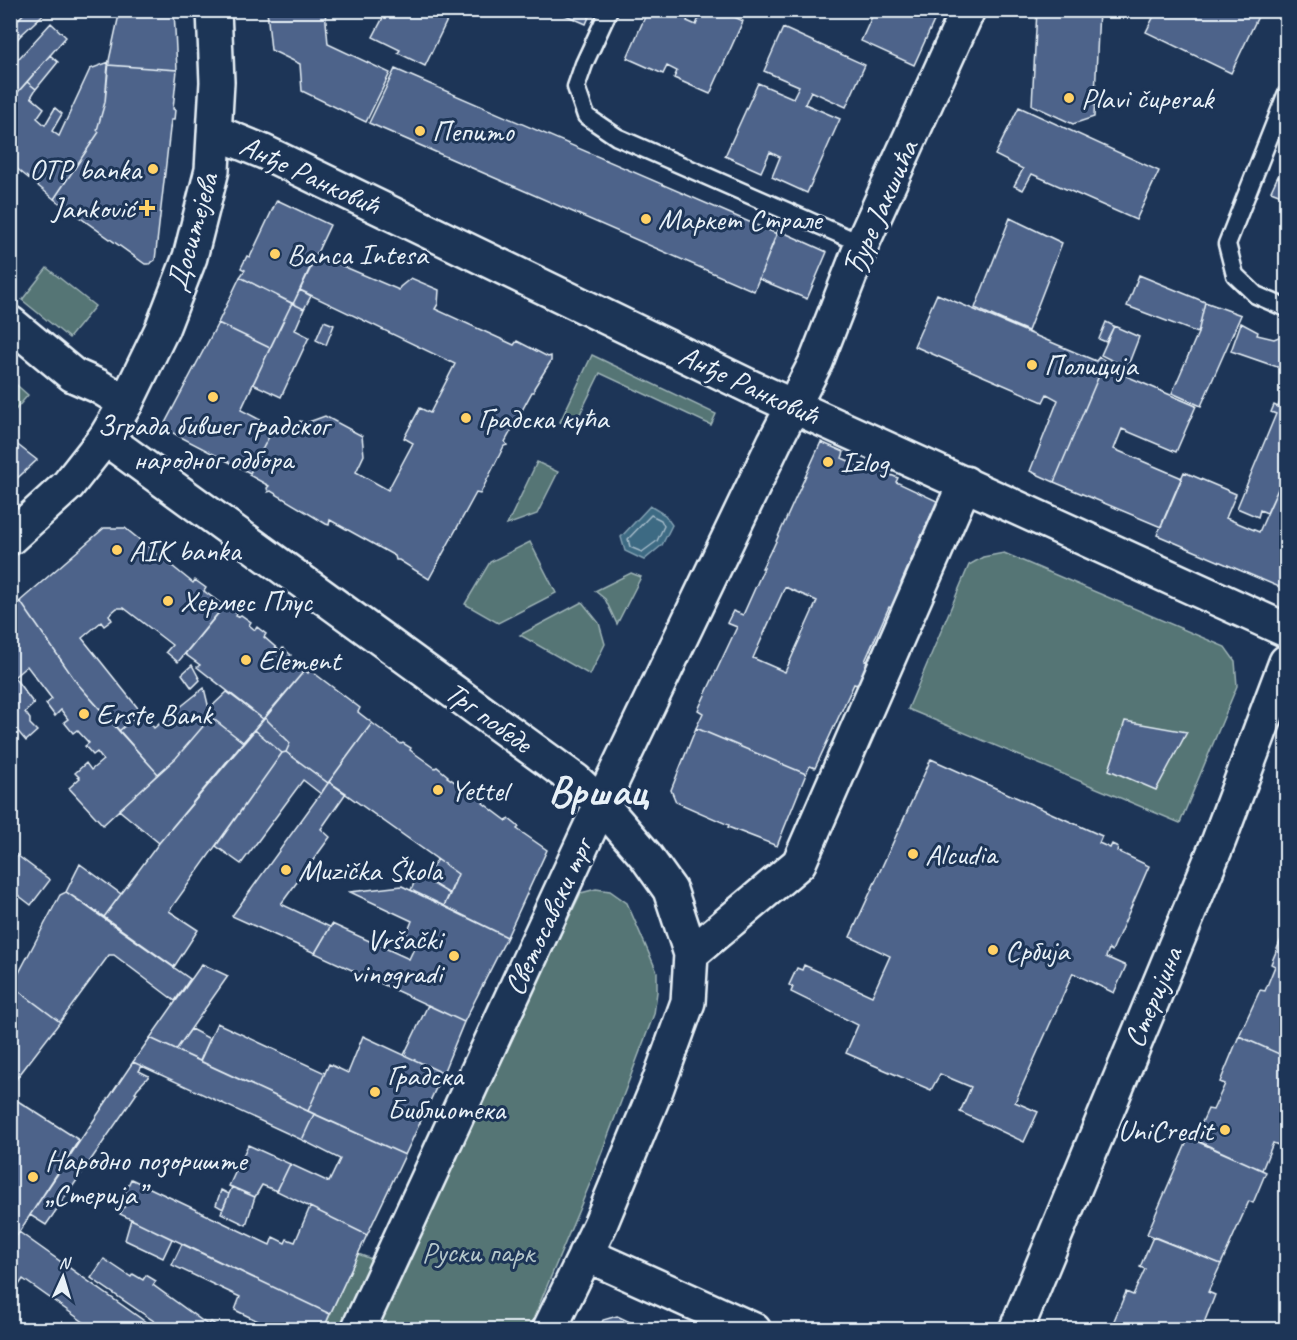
<svg xmlns="http://www.w3.org/2000/svg" width="1297" height="1340" font-family="Caveat,sans-serif">
<style>
.green{fill:#547574;stroke:#9eb3b6;stroke-width:1.5}
.water{fill:#3e6a83;stroke:#82a0b2;stroke-width:1.5}
.lines{fill:none;stroke-linecap:round;stroke-linejoin:round}
.shore{stroke:#a4bbc9;stroke-width:1.5}
.building{fill:#4d648a;stroke:#e8f1f8;stroke-width:1.5;fill-rule:evenodd}
.lane-casing{stroke:#e8f1f8;stroke-width:21}
.street-casing{stroke:#e8f1f8;stroke-width:38}
.secondary-casing{stroke:#e8f1f8;stroke-width:38}
.lane{stroke:#1d3557;stroke-width:16}
.street{stroke:#1d3557;stroke-width:33}
.secondary{stroke:#1d3557;stroke-width:33}
.poi-dot{fill:#ffd166;stroke:#1d3557;stroke-width:2}
.labels{text-anchor:middle;stroke-width:6;stroke-linejoin:round;paint-order:stroke}
.poi-label{font-size:30px;fill:#e8f1f8;stroke:#1d3557;text-anchor:start}
.street-label{font-size:30px;fill:#e8f1f8;stroke:#1d3557}
.park-label{font-size:30px;fill:#b4c6ca;stroke:#1d3557}
.town-label{font-size:42px;font-weight:bold;fill:#e8f1f8;stroke:#1d3557}
</style>
<rect width="100%" height="100%" fill="#1d3557"/>
<filter id="ink" filterUnits="userSpaceOnUse"><feTurbulence type="fractalNoise" baseFrequency=".0167" numOctaves="2"/><feDisplacementMap in="SourceGraphic" scale="12" xChannelSelector="R" yChannelSelector="G"/><feConvolveMatrix kernelMatrix="1 2 1 2 8 2 1 2 1" color-interpolation-filters="sRGB"/></filter>
<g filter="url(#ink)">
<path class="green" d="M47,268L95,306L69,338L22,300Z
M592,355L716,414L711,425L600,373L573,428L560,422Z
M11,380L28,395L11,415Z
M537,462L558,472L537,514L507,525Z
M530,542L556,593L498,623L465,604L490,562Z
M1004,553L1225,647L1235,661L1237,686L1180,823L908,709L969,565L983,557Z
M631,573L641,577L617,624L605,599L595,591Z
M582,602L599,623L605,644L590,675L520,635Z
M596,889L610,891L627,903L657,972V992L654,1014L591,1181L529,1329L323,1330L358,1254L388,1265L444,1175L581,893Z"/>
<path class="water" d="M650,506L665,515L672,525L662,545L644,560L625,551L621,537Z"/>
<g class="lines">
<path class="shore" d="M651,515L661,520L664,526L657,541L642,552L630,547L628,539Z"/>
</g>
<path class="building" d="M27,10H48L21,35L12,26Z
M120,10H174L177,70L108,65Z
M325,10L328,44L390,73L366,122L302,91L300,64L271,50L267,11Z
M387,10H452L425,66L398,53L400,50L373,37Z
M554,10H592L586,24Z
M648,10H691L687,21L696,25L702,10H720L743,21L710,94L674,78L677,71L667,66L663,74L627,58Z
M875,10H939L914,65L861,41Z
M1037,10H1099L1094,117L1073,124L1032,105Z
M1157,10H1261L1231,73L1146,32Z
M51,23L66,37L10,101V68Z
M12,26L21,35L10,47V27Z
M783,28L865,65L846,107L811,91L805,104L840,119L807,193L772,177L780,157L770,152L761,172L725,156L758,83L793,98L799,86L764,71Z
M50,55L58,62L36,89L27,82Z
M109,62L105,102L97,130L99,132L54,199L10,163V101L27,82L36,89L31,97L44,108L37,118L45,125L55,108L62,114L52,131L59,136L90,69Z
M108,65L177,70L173,109L175,110L174,120H171L155,260L149,264H145L54,199L99,132L97,130L105,102Z
M395,69L777,234L754,291L369,123Z
M1019,107L1159,171L1136,220L1032,174L1023,190L1014,186L1023,169L995,155Z
M1286,159V197L1271,191L1278,176L1280,177Z
M277,200L330,225L293,304L240,277L245,270L241,268L247,256L250,257Z
M1010,218L1062,243L1028,331L975,308Z
M778,230L827,252L807,299L759,279Z
M317,255L399,290L400,287L411,278L439,290L438,304L435,309L514,345L517,341L548,357L551,356V361L534,388V392H532L505,442L507,445L504,446L480,494L476,493L429,579L399,560H396L395,556L330,520L329,525L326,524L271,491L268,492L267,488L269,486L249,475L274,427L282,431L284,426L294,432L300,421L306,423L325,416L362,436L364,455L356,472L388,490L413,443L404,438L420,408L430,413L455,364L300,290Z
M1139,275L1205,302L1198,333L1127,306Z
M240,277L292,303L270,348L218,323Z
M300,290L311,296L304,309L293,304Z
M937,294L1096,361L1099,357L1104,360L1103,366L1054,482L1030,471L1058,400L1047,394L1043,402L914,346Z
M1205,302L1241,315L1201,406L1172,393L1198,333Z
M292,303L304,309L295,330L309,337L281,397L253,384Z
M324,321L334,325L326,345L316,340Z
M1106,322L1114,326L1106,342L1099,339Z
M218,323L270,348L241,410L274,427L250,473L169,431L164,425Z
M1241,323L1258,332L1257,335L1274,339L1286,334V370L1231,351Z
M1114,326L1139,337L1127,368L1101,355Z
M1103,366L1196,406L1176,452L1122,429L1114,449L1182,478L1161,527L1054,482Z
M1286,386V493L1278,489L1267,513L1260,510L1258,517L1237,508L1276,414L1271,412L1274,405L1278,407Z
M10,439L37,460L10,485Z
M821,442L844,452L842,458L879,474L881,471L898,478L896,482L937,501L901,583L904,585L893,609L889,607L865,661L868,662L857,685L854,684L815,768L810,766L806,774L696,728L703,713L698,710L737,627L727,623L733,611L743,615L764,568H762L771,550H772ZM785,587L817,601L785,672L753,658Z
M1184,472L1236,494L1226,518L1259,532L1278,489L1286,493V582L1284,589L1157,535Z
M104,528H125L193,583L195,580L206,588L204,591L224,606L178,662L166,652L172,645L124,608H117L109,615L112,620L104,626L101,622L82,638L141,712L119,731L77,683L20,601Z
M20,601L77,683L158,774L103,825L69,788L80,778L75,773L86,763L91,770L103,760L97,752L93,755L85,746L89,743L77,730L73,733L64,722L68,719L61,710L55,716L46,704L52,699L27,666L14,677L34,704L25,712L30,719V724L37,731L26,741L10,722V609Z
M226,604L237,614L236,616L238,617L241,615L251,622L249,625L255,630L257,627L266,634L264,637L280,651L283,648L291,655L288,658L294,663L296,659L304,666L303,668L305,670L263,719L197,667L200,665L185,654Z
M192,665L200,680L192,688L182,674Z
M305,670L308,673L310,670L360,708L358,712L372,723L328,783L286,752L290,743L265,718Z
M204,688L211,717L176,758L158,774L119,731L141,712L142,713L146,711L152,716L148,720L154,728Z
M227,692L263,719L243,742L211,717L209,709Z
M211,717L243,742L159,843L119,810L176,758Z
M265,718L290,743L286,752L282,753L255,730Z
M1125,721L1187,732L1156,790L1109,770Z
M372,723L401,744L403,743L411,748L410,750L435,768L437,767L448,776L447,777L484,801L483,803L507,821L509,819L519,827L517,829L547,850L507,937L444,906L458,874L329,782Z
M696,728L806,774L777,846L728,827L729,825L676,802L671,790Z
M255,730L282,753L169,911L198,930L174,967L104,917L159,843Z
M286,752L328,783L321,794L303,780L241,864L216,846L282,753Z
M931,759L1102,836L1099,843L1110,848L1112,844L1118,847L1117,851L1149,866L1112,951L1109,949L1106,957L1126,966L1114,993L1073,973L1015,1102L1038,1112L1024,1142L960,1112L971,1087L940,1074L931,1090L846,1053L858,1025L791,992L793,987L789,985L797,968L802,970L804,965L872,996L890,956L850,937Z
M329,782L346,793L321,829L330,837L281,904L330,927L315,953L232,916Z
M10,850L50,880L31,905L10,889Z
M437,859L458,874L450,894L425,879Z
M80,864L121,894L104,917L66,892Z
M419,872L427,876L425,879L450,894L444,906L411,890Z
M402,886L507,937L464,1022L315,953L332,924L409,959L417,942L406,936L412,921L350,892Z
M66,892L190,979L175,1001L114,955H109L60,1022L12,986L60,895Z
M1284,932L1286,933V1057L1239,1036L1260,990L1265,991L1275,966L1271,964Z
M202,964L228,976L176,1050L150,1038Z
M12,986L60,1022L10,1087V989Z
M428,1005L464,1022L443,1073L404,1055Z
M217,1023L325,1073L308,1111L200,1061Z
M191,1029L210,1039L200,1061L176,1050Z
M363,1036L443,1073L405,1155L308,1111L329,1064L348,1073Z
M1239,1036L1286,1057V1133L1281,1146L1273,1143L1262,1170L1194,1140L1208,1109L1213,1110L1225,1084L1220,1082Z
M150,1038L314,1114L302,1140L133,1062Z
M133,1062L142,1066L139,1071L149,1076L137,1089L135,1093H137L46,1225L30,1215Z
M10,1096L79,1140L10,1246Z
M314,1114L405,1155L367,1235L277,1191L290,1164L329,1182L340,1159L302,1140Z
M1189,1137L1266,1172L1253,1203L1249,1201L1221,1264L1147,1234Z
M248,1145L290,1164L277,1191L262,1185L255,1197L229,1186Z
M131,1179L270,1245L273,1237L285,1243L287,1239L295,1242L310,1207L367,1235L330,1314L120,1214L129,1199L123,1197Z
M232,1187L255,1197L246,1225L221,1213Z
M221,1190L229,1194L223,1209L216,1205Z
M131,1219L172,1239L163,1258L125,1240Z
M19,1232L157,1330H95L23,1279L10,1298V1246Z
M1153,1237L1221,1264L1208,1292L1215,1295L1202,1328L1190,1324L1187,1330H1110L1126,1292L1133,1295L1145,1269L1140,1267Z
M182,1244L330,1314L323,1330H257L260,1322L235,1310L240,1297L172,1265Z
M104,1259L131,1277L133,1274L143,1280L146,1275L156,1281L153,1285L208,1325L211,1322L223,1330H167L91,1278Z
M617,1316L647,1330H599L603,1320Z"/>
<g class="lines">
<g class="lane-casing">
<path id="lane" d="M609,10L584,64L576,87L586,116L617,137L862,244
M1286,95L1227,244L1235,275L1256,295L1286,308"/>
</g>
<g class="street-casing">
<path id="street" d="M215,132L264,152L753,388L1286,630
M10,323L73,375L98,386L126,403
M105,438L575,780L601,804L645,855L670,890L691,954L688,1002L656,1090L600,1225L549,1330
M691,954L799,863L965,483
M585,1254L754,1330
M358,1330L601,804L775,441L816,362L862,244L968,10
M1016,1330L1219,840L1286,662"/>
</g>
<g class="secondary-casing">
<path id="secondary" d="M10,538L68,485L105,438L126,403L162,329L190,257L212,170L217,82L214,10"/>
</g>
<use href="#lane" class="lane"/>
<use href="#street" class="street"/>
<use href="#secondary" class="secondary"/>
</g>
</g>
<g class="poi-dot">
<circle cx="1069" cy="98" r="6"/>
<circle cx="420" cy="131" r="6"/>
<circle cx="153" cy="169" r="6"/>
<path d="M144 199h6v6h6v6h-6v6h-6v-6h-6v-6h6z"/>
<circle cx="646" cy="219" r="6"/>
<circle cx="275" cy="254" r="6"/>
<circle cx="1032" cy="365" r="6"/>
<circle cx="213" cy="397" r="6"/>
<circle cx="466" cy="418" r="6"/>
<circle cx="828" cy="462" r="6"/>
<circle cx="117" cy="550" r="6"/>
<circle cx="168" cy="601" r="6"/>
<circle cx="246" cy="660" r="6"/>
<circle cx="84" cy="714" r="6"/>
<circle cx="438" cy="790" r="6"/>
<circle cx="913" cy="854" r="6"/>
<circle cx="286" cy="870" r="6"/>
<circle cx="993" cy="950" r="6"/>
<circle cx="454" cy="956" r="6"/>
<circle cx="375" cy="1092" r="6"/>
<circle cx="1225" cy="1130" r="6"/>
<circle cx="33" cy="1177" r="6"/>
</g>
<g class="labels">
<g class="poi-label">
<text x="1081" y="108">Plavi čuperak</text>
<text x="432" y="141">Пепито</text>
<text x="141" y="179" text-anchor="end">OTP banka</text>
<text x="135" y="218" text-anchor="end">Janković</text>
<text x="658" y="229">Маркет Страле</text>
<text x="287" y="264">Banca Intesa</text>
<text x="1044" y="375">Полицијa</text>
<text x="478" y="428">Градска кућа</text>
<text x="213" y="435" text-anchor="middle">Зграда бившег градског<tspan x="213" dy="34">народног одбора</tspan></text>
<text x="840" y="472">Izlog</text>
<text x="129" y="560">AIK banka</text>
<text x="180" y="611">Хермес Плус</text>
<text x="258" y="670">Element</text>
<text x="96" y="724">Erste Bank</text>
<text x="450" y="800">Yettel</text>
<text x="925" y="864">Alcudia</text>
<text x="298" y="880">Muzička Škola</text>
<text x="442" y="949" text-anchor="end">Vršački<tspan x="442" dy="34">vinogradi</tspan></text>
<text x="1005" y="960">Србија</text>
<text x="387" y="1085">Градска<tspan x="387" dy="34">Библиотека</tspan></text>
<text x="1213" y="1140" text-anchor="end">UniCredit</text>
<text x="45" y="1170">Народно позориште<tspan x="45" dy="34">„Стерија”</tspan></text>
</g>
<g class="street-label">
<text transform="translate(310 175) rotate(25)" y="10">Анђе Ранковић</text>
<text transform="translate(880 208) rotate(-66)" y="10">Ђуре Јакшића</text>
<text transform="translate(192 232) rotate(-74)" y="10">Доситејева</text>
<text transform="translate(749 385) rotate(25)" y="10">Анђе Ранковић</text>
<text transform="translate(489 717) rotate(36)" y="10">Трг победе</text>
<text transform="translate(548 917) rotate(-65)" y="10">Светосавски трг</text>
<text transform="translate(1153 997) rotate(-67)" y="10">Стеријина</text>
</g>
<g class="park-label">
<text x="478" y="1262">Руски парк</text>
</g>
<g class="town-label">
<text x="598" y="805">Вршац</text>
</g>
</g>
<rect width="1297" height="1340" fill="none" stroke="#1d3557" stroke-width="36"/>
<rect x="18" y="18" width="1261" height="1304" fill="none" stroke="#e8f1f8" stroke-width="2" filter="url(#ink)"/>
<g transform="translate(63 1277) rotate(4)" stroke="#1d3557" stroke-width="4.5" paint-order="stroke">
<path d="M0-4.5L10 22L0 15L-10 22Z" fill="#e8f1f8"/>
<text y="-9" font-size="16" font-weight="bold" text-anchor="middle" fill="#e8f1f8">N</text>
</g>
</svg>
